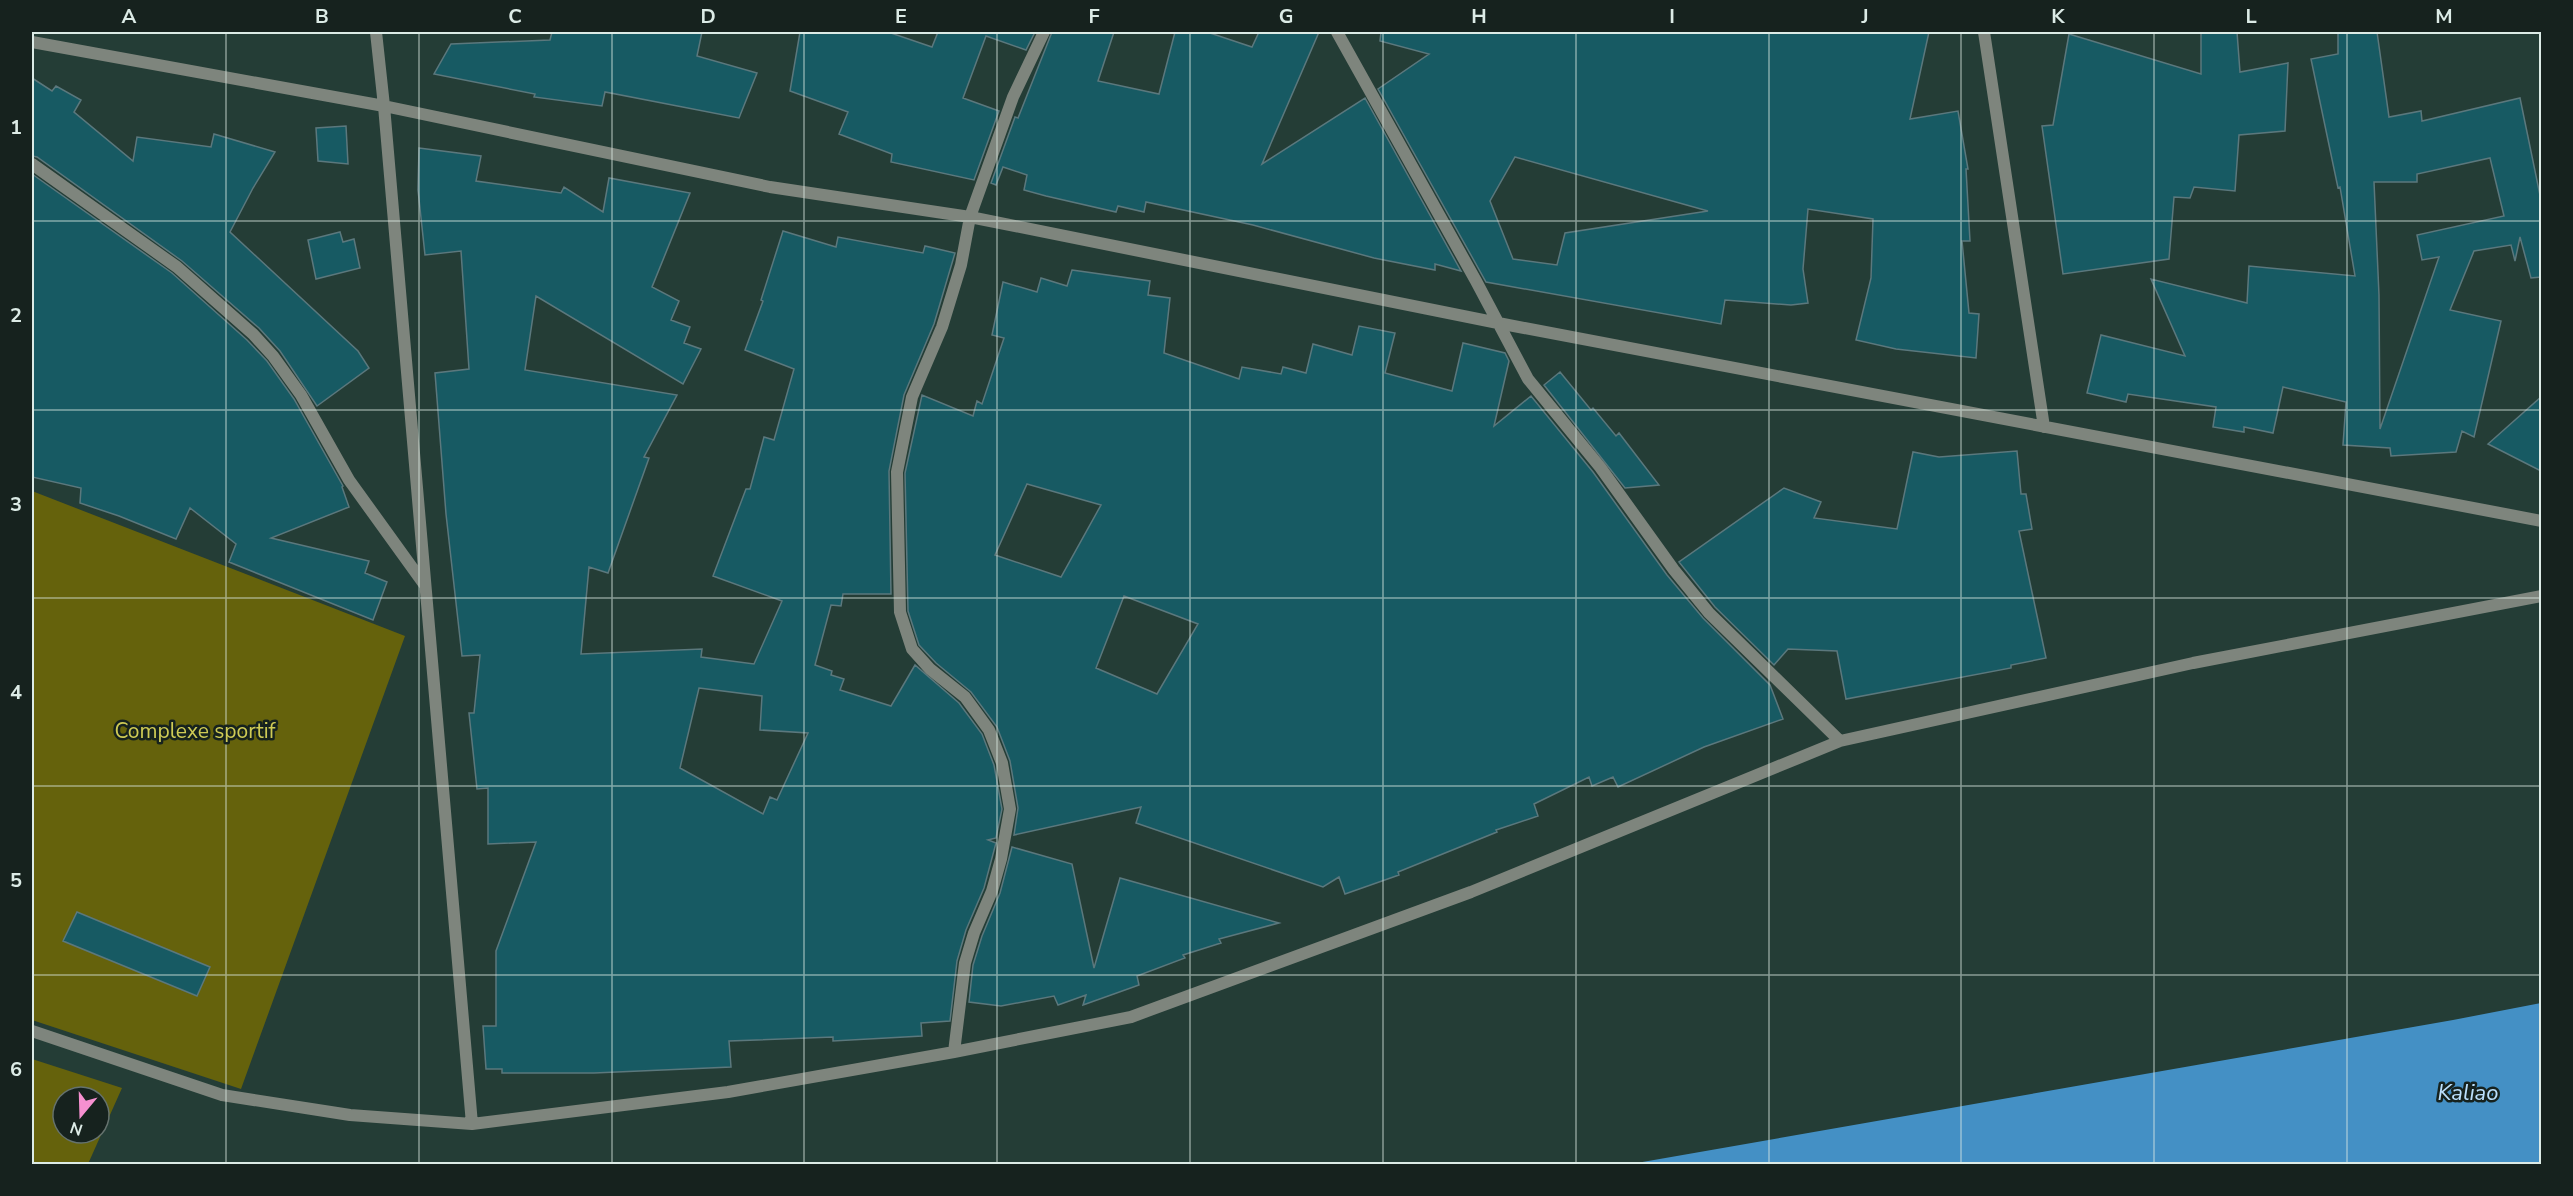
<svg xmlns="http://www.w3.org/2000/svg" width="2573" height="1196" font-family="'Nunito Sans',sans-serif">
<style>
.green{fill:#65620c;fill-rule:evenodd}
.water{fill:#4490c5}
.building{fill:#175a63;stroke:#5b787d;stroke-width:1.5;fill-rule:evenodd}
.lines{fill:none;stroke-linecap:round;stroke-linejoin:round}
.street{stroke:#7e857d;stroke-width:12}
.grid{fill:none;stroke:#dcebe6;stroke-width:1.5;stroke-opacity:0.55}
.labels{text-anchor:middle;stroke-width:5;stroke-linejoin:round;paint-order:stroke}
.park-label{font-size:21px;fill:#cfcb55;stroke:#16221e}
.water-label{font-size:22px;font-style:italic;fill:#bbe0fd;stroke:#16221e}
.neatline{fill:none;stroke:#dcebe6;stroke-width:2}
.grid-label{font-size:20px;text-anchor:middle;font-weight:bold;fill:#dcebe6}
</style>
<rect width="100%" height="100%" fill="#243d36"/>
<path class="green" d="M32,491L405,636L241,1089L32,1020Z
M32,1059L122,1088L88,1164H32ZM63,1097H99V1133H63Z"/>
<path class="water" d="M2541,1003V1164H1631L2453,1020Z"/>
<path class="building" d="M552,32H702L697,56L757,73L739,118L605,92L602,106L534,97L535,94L434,74L451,44L550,40Z
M800,32H888L932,47L938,32H1035L1026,50L986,36L963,98L999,111L974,180L891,162L892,154L839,134L848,112L790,91Z
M1052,32H1114L1098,81L1159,94L1175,32H1207L1252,47L1259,32H1319L1262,164L1365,98L1461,271L1435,264V270L1374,258L1253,225L1146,202L1144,212L1118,206L1116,212L1046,196L1024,190L1027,175L1003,167L996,185L991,183L1015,117L1018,118Z
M1381,32H1929L1910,119L1958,111L1968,169H1966L1970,241H1962L1969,313L1979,314L1976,358L1896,349L1856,340L1871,278L1873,219L1808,209L1803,269L1808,303L1791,305L1725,300L1721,324L1486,282L1378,89L1429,54L1380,41ZM1515,157L1708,211L1565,233L1557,265L1513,259L1490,201Z
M2201,32H2237L2240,72L2288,63L2285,131L2239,135L2235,191L2194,187L2190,198L2174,197L2169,259L2063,274L2042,126L2053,125L2069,34L2201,74Z
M2338,32H2377L2389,117L2421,111L2422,121L2520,98L2541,200V277L2531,278L2520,237L2515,261L2511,245L2474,251L2450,310L2501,321L2474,437L2462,431L2456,452L2391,456L2390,448L2343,445L2346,402L2283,387L2273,433L2244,427V432L2213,427L2216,407L2128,394L2126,402L2087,393L2101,335L2185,356L2151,279L2247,303L2249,266L2355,276L2340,187L2338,188L2311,59L2338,54ZM2490,158L2504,216L2417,235L2422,260L2439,257L2380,429L2379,295L2374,182H2417V174Z
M32,78L52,91L56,86L81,100L74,112L133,161L137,137L211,147L214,134L275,152L253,188L230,232L358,351L369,368L317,406L280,351L259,328L182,261L37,157L32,156Z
M346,126L348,164L318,161L316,128Z
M419,148L481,156L476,181L561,193L564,187L603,212L609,178L690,193L652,287L679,301L671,320L690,327L684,343L701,349L683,384L536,296L525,370L677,395L644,457L649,458L608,573L589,567L581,654L702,649L701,657L754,664L782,601L713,576L746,489H750L764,437L774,440L794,369L745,350L763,301L761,300L783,231L836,247L838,237L923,253L925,246L955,253L934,324L904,395L889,471L891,594H843L841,606L831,605L815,665L832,671L831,675L844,679L840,690L891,706L915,665L959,703L982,734L994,765L1002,809L996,838L988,840L996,843L984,888L966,930L957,961L950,1021L921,1023L922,1036L833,1041V1037L729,1041L731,1067L594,1073H502V1069H486L483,1026H496V951L536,842L488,844V788L477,789L469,713H474L480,655L462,656L446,514L435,373L469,369L461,251L425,255L418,190ZM699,688L762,696L760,730L808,733L777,800L770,797L763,814L680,768Z
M32,174L172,273L247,340L267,361L294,399L343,486L342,487L349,507L271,538L369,561L365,573L387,582L373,620L229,562L236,544L190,508L176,539L119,516L80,503L81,488L32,477Z
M340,232L343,242L354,239L360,268L316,279L308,240Z
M1072,270L1150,281L1148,295L1170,298L1164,353L1239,379L1242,367L1281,374L1283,367L1306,373L1313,344L1352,355L1359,326L1395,333L1385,373L1452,391L1463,343L1505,353L1509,361L1494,426L1531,396L1593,472L1667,575L1703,618L1770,685L1783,719L1704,747L1618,787L1613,777L1592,786L1589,777L1534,804L1538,816L1496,830L1497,832L1398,872L1399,875L1345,894L1339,877L1323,887L1136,823L1141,807L1014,835L1018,808L1010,761L997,727L971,692L936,663L919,645L908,611L905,473L922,395L973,416L977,401L982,404L1004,338L992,335L1003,282L1037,292L1041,278L1067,286ZM1027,484L1101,505L1061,577L995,555ZM1124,596L1198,624L1157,694L1096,668Z
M1560,372L1591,410L1593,408L1616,436L1619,433L1659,485L1625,488L1544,385Z
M2541,397V471L2488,444Z
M2017,451L2021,494H2026L2032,529L2019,531L2046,658L2011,665V668L1846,699L1837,651L1788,649L1774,665L1715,607L1679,562L1784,488L1821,502L1814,518L1897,529L1913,452L1939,457Z
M1012,847L1072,864L1094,968L1120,878L1279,923L1219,939L1221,943L1183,955L1185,958L1137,976L1139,985L1083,1005L1086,995L1058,1005L1054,996L1001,1006L969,1002L973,965L982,936L1000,893Z
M77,912L210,967L197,996L63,941Z"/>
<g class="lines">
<path class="street" d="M376,32L384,106L472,1124
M1337,32L1476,281L1528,379L1600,467L1674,570L1709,613L1840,741
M1984,32L2044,427
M32,42L384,106L770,187L970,217L1498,323L2542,521
M32,164L177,267L253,334L273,356L301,395L349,480L424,584
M32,1031L222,1095L350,1115L472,1124L728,1092L954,1052L1131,1017L1471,892L1840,741L2193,663L2542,596
M954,1052L965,963L974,933L992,891L1001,859L1010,809L1002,763L989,730L965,697L930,669L912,649L900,612L897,472L912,397L942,327L961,265L970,217L1013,97L1044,32"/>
</g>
<path class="grid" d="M226,32V1164M419,32V1164M612,32V1164M804,32V1164M997,32V1164M1190,32V1164M1383,32V1164M1576,32V1164M1769,32V1164M1961,32V1164M2154,32V1164M2347,32V1164M32,221H2542M32,410H2542M32,598H2542M32,786H2542M32,975H2542"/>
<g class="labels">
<g class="park-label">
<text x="195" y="738">Complexe sportif</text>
</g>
<g class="water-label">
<text x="2468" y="1100">Kaliao</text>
</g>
</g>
<rect width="2573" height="1196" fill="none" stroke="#16221e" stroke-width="66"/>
<g transform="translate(81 1115) rotate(199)"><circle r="28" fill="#16221e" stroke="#65726e" stroke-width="1.5"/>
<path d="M0-4.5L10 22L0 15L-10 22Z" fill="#f690d0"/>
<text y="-9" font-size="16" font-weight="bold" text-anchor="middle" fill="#dcebe6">N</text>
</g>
<rect x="33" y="33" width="2507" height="1130" class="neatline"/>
<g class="grid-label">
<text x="129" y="23">A</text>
<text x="322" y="23">B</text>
<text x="515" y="23">C</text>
<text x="708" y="23">D</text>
<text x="901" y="23">E</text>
<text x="1094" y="23">F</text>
<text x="1286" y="23">G</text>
<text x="1479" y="23">H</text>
<text x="1672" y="23">I</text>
<text x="1865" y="23">J</text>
<text x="2058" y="23">K</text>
<text x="2251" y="23">L</text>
<text x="2444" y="23">M</text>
<text x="16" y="134">1</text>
<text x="16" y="322">2</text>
<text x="16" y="511">3</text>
<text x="16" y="699">4</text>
<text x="16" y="887">5</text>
<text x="16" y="1076">6</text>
</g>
</svg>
